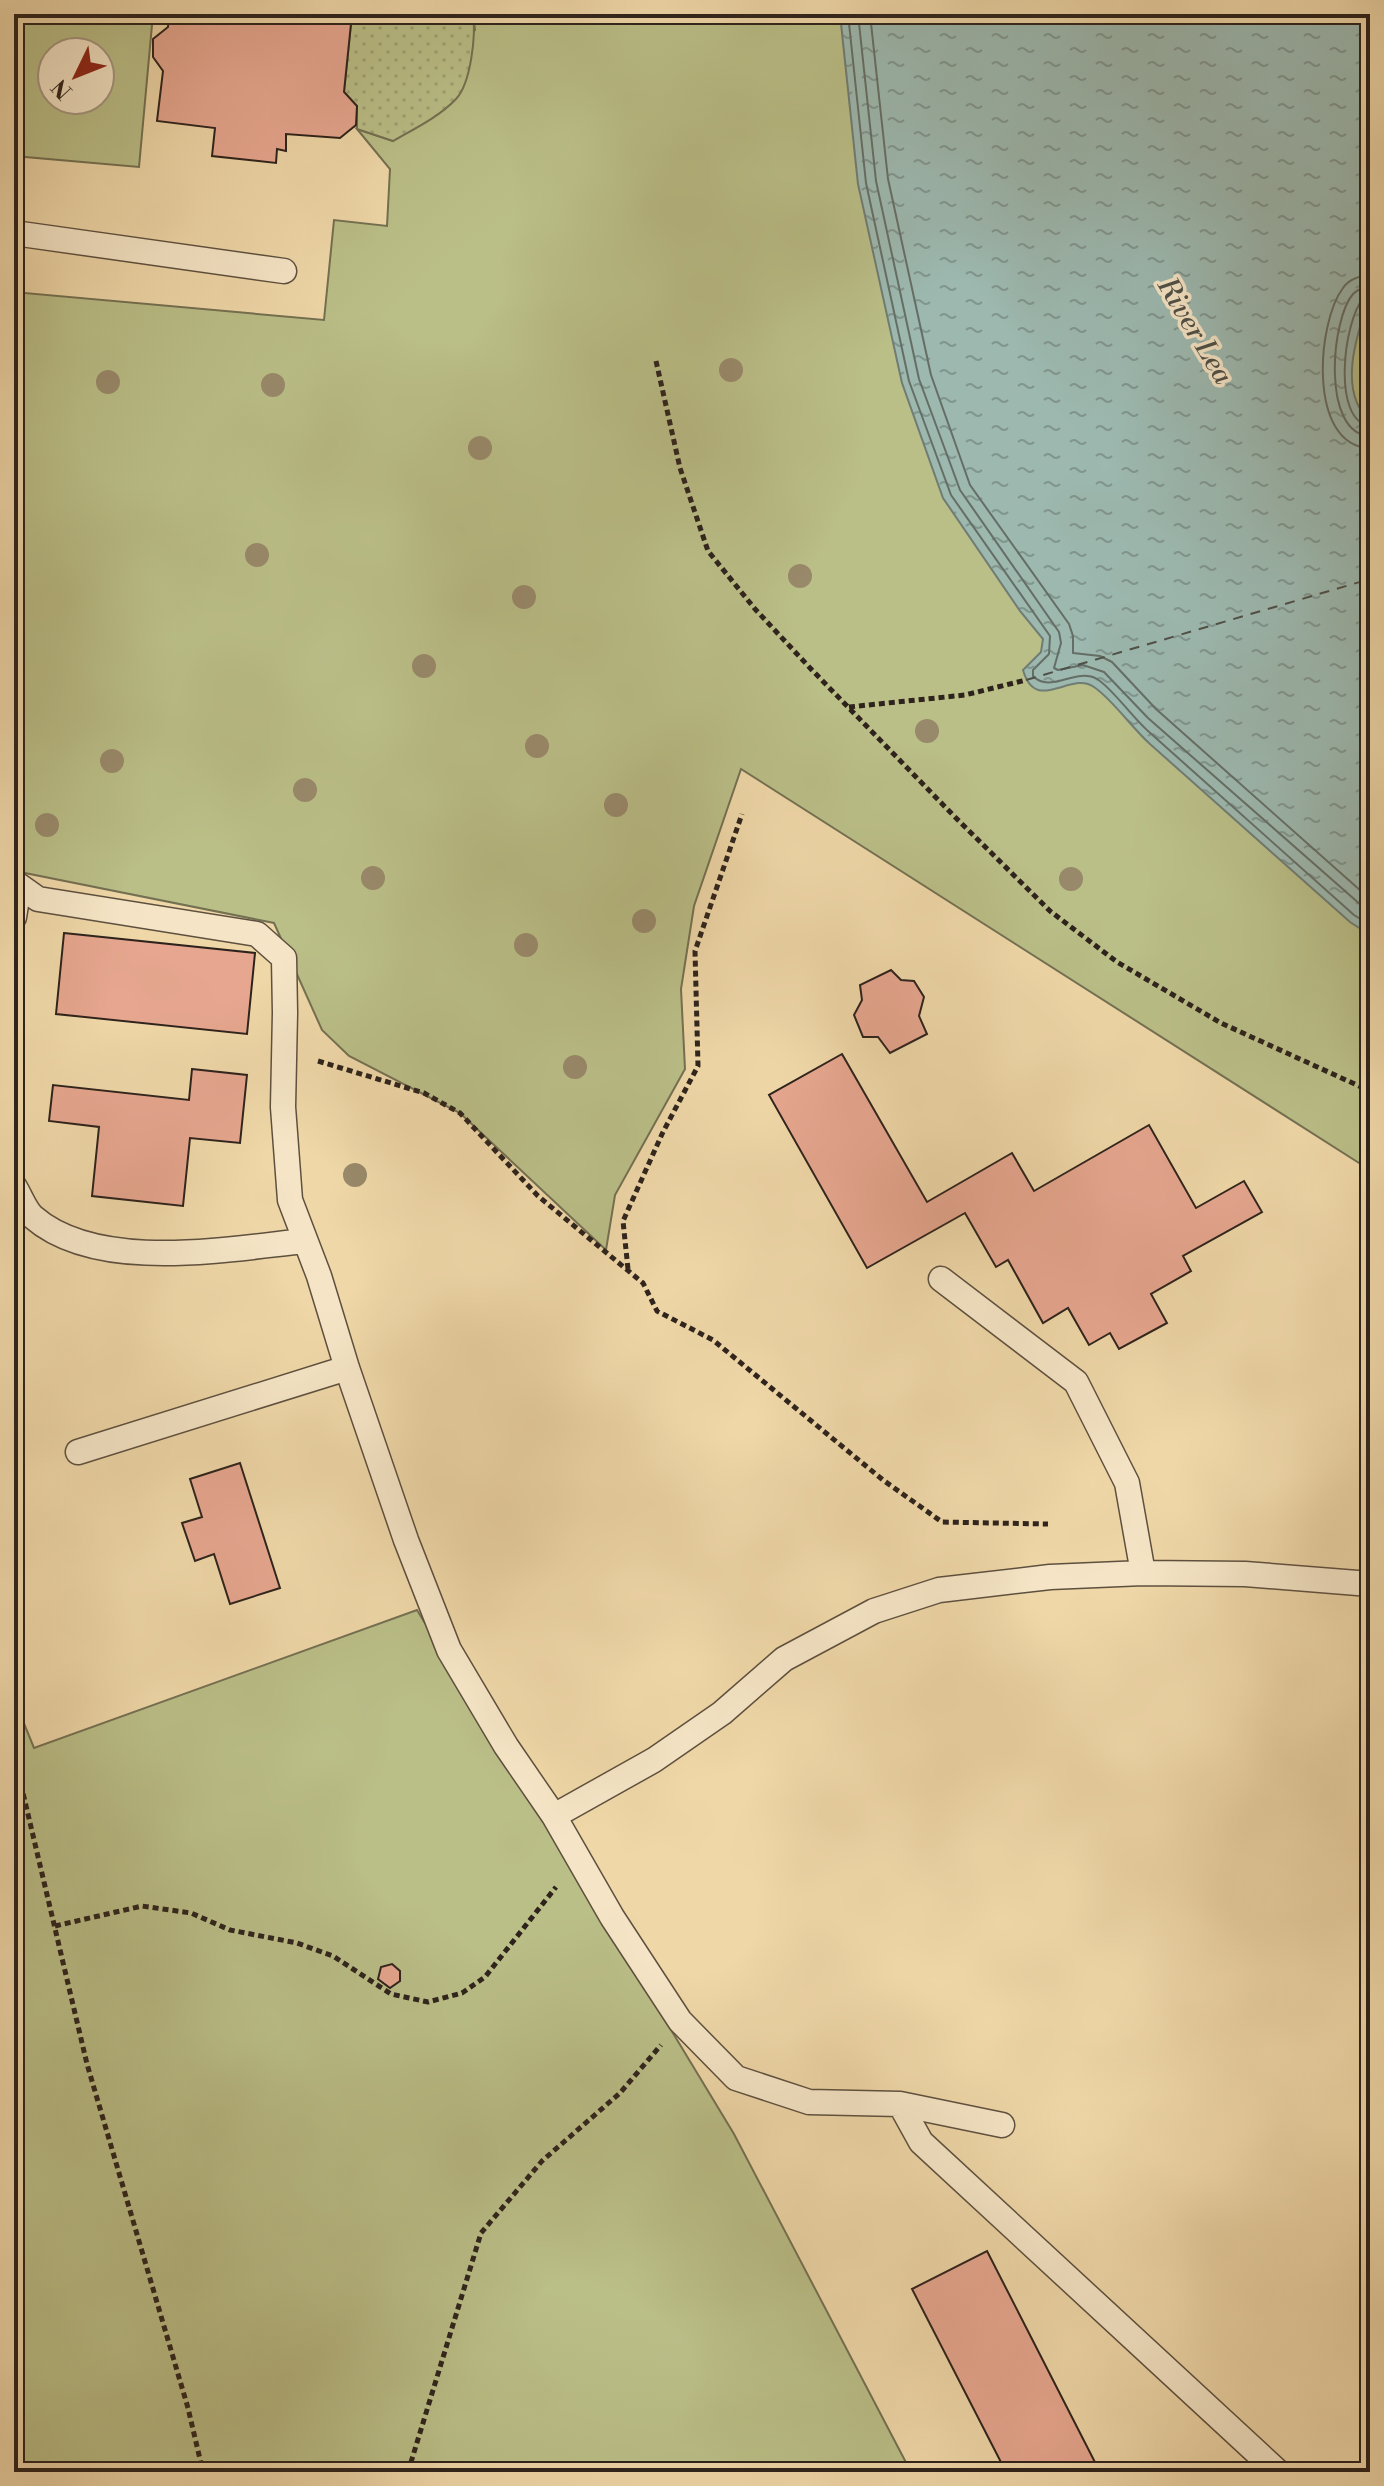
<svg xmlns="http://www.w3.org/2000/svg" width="1384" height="2486" font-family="'Libre Bodoni',serif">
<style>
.grass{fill:#babe87;stroke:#747052;stroke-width:2;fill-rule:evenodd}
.park{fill:url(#park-dots);stroke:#747052;stroke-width:2}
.water{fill:url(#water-ripples);stroke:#707c74;stroke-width:2}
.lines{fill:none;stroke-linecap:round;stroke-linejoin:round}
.shore{stroke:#656e66;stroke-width:2}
.ferry{stroke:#4f5048;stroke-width:2;stroke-dasharray:10 8;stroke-linecap:butt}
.building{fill:#e6a68f;stroke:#2e231c;stroke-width:2}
.lane-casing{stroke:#5e503f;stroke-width:27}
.path{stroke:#2e231c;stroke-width:5;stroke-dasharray:6 4;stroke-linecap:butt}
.lane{stroke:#f5e5c6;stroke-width:24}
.tree{fill:#98896a}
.labels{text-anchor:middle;stroke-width:7;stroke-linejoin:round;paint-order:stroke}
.water-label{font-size:28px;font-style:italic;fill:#4f5048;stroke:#f5e5c6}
</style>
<defs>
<pattern id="park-dots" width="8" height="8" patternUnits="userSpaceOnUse" patternTransform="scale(2)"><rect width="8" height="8" fill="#babe87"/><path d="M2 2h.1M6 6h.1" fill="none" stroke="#a0a374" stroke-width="1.8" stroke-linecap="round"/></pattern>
<pattern id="water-ripples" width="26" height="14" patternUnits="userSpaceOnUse" patternTransform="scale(2)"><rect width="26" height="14" fill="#9cb8af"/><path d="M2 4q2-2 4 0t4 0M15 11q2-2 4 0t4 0" fill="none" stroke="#80958e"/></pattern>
</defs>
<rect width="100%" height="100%" fill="#efd7a8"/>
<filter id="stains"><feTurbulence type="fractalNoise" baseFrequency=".0025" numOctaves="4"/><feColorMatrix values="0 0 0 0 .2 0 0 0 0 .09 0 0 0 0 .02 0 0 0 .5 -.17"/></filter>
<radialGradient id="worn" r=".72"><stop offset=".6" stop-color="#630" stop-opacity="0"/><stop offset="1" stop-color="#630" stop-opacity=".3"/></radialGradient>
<path class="grass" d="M14,14H153L139,167L14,156ZM100,52V100H52V52Z
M473,14H1370V1170L741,769L694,906L681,989L685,1069L615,1195L606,1250L460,1113L349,1056L322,1030L274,923L25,873L14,864V292L324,320L334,220L387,226L390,169L357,129L393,141L475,30Z
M417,1610L734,2134L911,2472H14V1699L34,1748Z"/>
<path class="park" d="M352,14H473C476,35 471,83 456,99C439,117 414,129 393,141L357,129V106L344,92Z"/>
<path class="water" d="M840,14H1370V295C1358,331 1336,391 1370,421V935L1350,922C1283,862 1216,803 1150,744C1132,728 1113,700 1094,687C1071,670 1036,715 1023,670L1041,652L1043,639L1020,611L943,498L902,383L858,184Z"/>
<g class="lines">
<path class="shore" d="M848,14L866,183L909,381L951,495L1050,636L1049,654L1033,670V676C1050,694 1076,667 1097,679C1111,687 1133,718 1148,731C1217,793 1286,854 1354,915L1370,925
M858,14L876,181L919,379L960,490L1059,632L1061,643L1054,668L1058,670L1083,665L1104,672L1148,718L1370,913
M870,14L888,179L931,375L970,485L1069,624L1073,636V653L1100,656L1112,662L1156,709L1370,899
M1370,275C1359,276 1349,279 1343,288C1317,322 1307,446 1370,448
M1370,287C1363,288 1358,289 1353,294C1331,319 1321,434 1370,436
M1370,297L1363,299C1344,320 1331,421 1370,426"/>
<path class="ferry" d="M1026,680L1370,579"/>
</g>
<path class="building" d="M169,14H352L344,92L357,106L356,125L340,138L286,134V151L277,149L276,163L212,156L215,128L157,121L163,71L153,57V39L168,27Z
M64,933L255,953L247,1034L56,1014Z
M891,970L901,980L914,981L924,997L919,1016L927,1034L890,1053L878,1037H863L854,1015L862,1000L860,985Z
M842,1054L927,1202L1012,1153L1034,1191L1149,1125L1196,1208L1244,1181L1262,1212L1183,1256L1191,1271L1151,1294L1167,1323L1119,1349L1110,1333L1089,1345L1068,1308L1043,1323L1008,1260L996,1267L965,1213L867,1268L769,1095Z
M192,1069L247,1075L240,1143L190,1138L183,1206L92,1196L99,1127L49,1121L53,1085L189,1100Z
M240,1463L280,1588L230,1604L214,1554L195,1561L182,1523L202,1517L190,1479Z
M392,1964L400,1971V1981L390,1988L378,1979L381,1967Z
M987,2251L1100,2472H1006L912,2289Z"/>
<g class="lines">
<g class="lane-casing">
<path id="lane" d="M14,233L284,271
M14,882L38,899L257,934L284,958L285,1013L283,1107L290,1200L319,1276L347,1368L406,1540L449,1650L506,1746L554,1816L612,1917L680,2021L736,2078L809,2102L900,2104L1002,2125
M14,917L19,886
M14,1186C20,1195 25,1210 33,1217C97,1273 227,1249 305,1241
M941,1279L1076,1382L1127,1483L1143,1573
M78,1452L347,1368
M554,1816L654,1760L722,1713L784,1659L874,1611L939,1590L1050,1577L1143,1573L1245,1574L1370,1584
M900,2104L921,2142L1278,2472"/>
</g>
<path class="path" d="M656,361L680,468L708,551L755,609L811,669L954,816L1050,911L1117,962L1221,1023L1370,1091
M849,707L965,695L1026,680
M318,1061L424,1093L460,1113L538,1196L643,1283L657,1311L713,1340L883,1480L942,1522L1048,1524
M628,1269L623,1221L663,1132L698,1066L695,951L742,814
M14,1755L87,2064L188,2408L203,2472
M55,1926L142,1906L191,1913L230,1930L297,1943L333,1956L391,1994L428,2002L462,1993L485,1977L556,1887
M408,2472L481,2233L542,2161L620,2093L661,2045"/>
<use href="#lane" class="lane"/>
</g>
<g class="tree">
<circle cx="731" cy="370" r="12"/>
<circle cx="108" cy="382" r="12"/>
<circle cx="273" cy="385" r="12"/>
<circle cx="480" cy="448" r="12"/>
<circle cx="257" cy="555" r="12"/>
<circle cx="800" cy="576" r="12"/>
<circle cx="524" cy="597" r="12"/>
<circle cx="424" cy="666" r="12"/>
<circle cx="927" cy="731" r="12"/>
<circle cx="537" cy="746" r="12"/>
<circle cx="112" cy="761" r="12"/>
<circle cx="305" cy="790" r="12"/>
<circle cx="616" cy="805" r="12"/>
<circle cx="47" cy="825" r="12"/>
<circle cx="373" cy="878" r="12"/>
<circle cx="1071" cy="879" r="12"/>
<circle cx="644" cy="921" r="12"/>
<circle cx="526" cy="945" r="12"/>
<circle cx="575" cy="1067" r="12"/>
<circle cx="355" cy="1175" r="12"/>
</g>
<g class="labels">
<g class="water-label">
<text transform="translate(1196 330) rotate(59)" y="10">River Lea</text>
</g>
</g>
<rect width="1384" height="2486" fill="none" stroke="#efd7a8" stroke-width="48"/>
<rect x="16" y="16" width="1352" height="2454" fill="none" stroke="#2e231c" stroke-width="4"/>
<rect x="24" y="24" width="1336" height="2438" fill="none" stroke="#2e231c" stroke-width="2"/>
<g transform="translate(76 76) rotate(227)"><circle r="38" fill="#f5e5c6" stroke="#a59782" stroke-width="2"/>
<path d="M0-6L14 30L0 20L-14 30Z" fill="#8f2418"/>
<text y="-12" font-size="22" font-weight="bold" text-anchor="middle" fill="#2e231c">N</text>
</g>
<rect width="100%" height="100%" filter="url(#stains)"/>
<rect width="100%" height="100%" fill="url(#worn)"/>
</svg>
